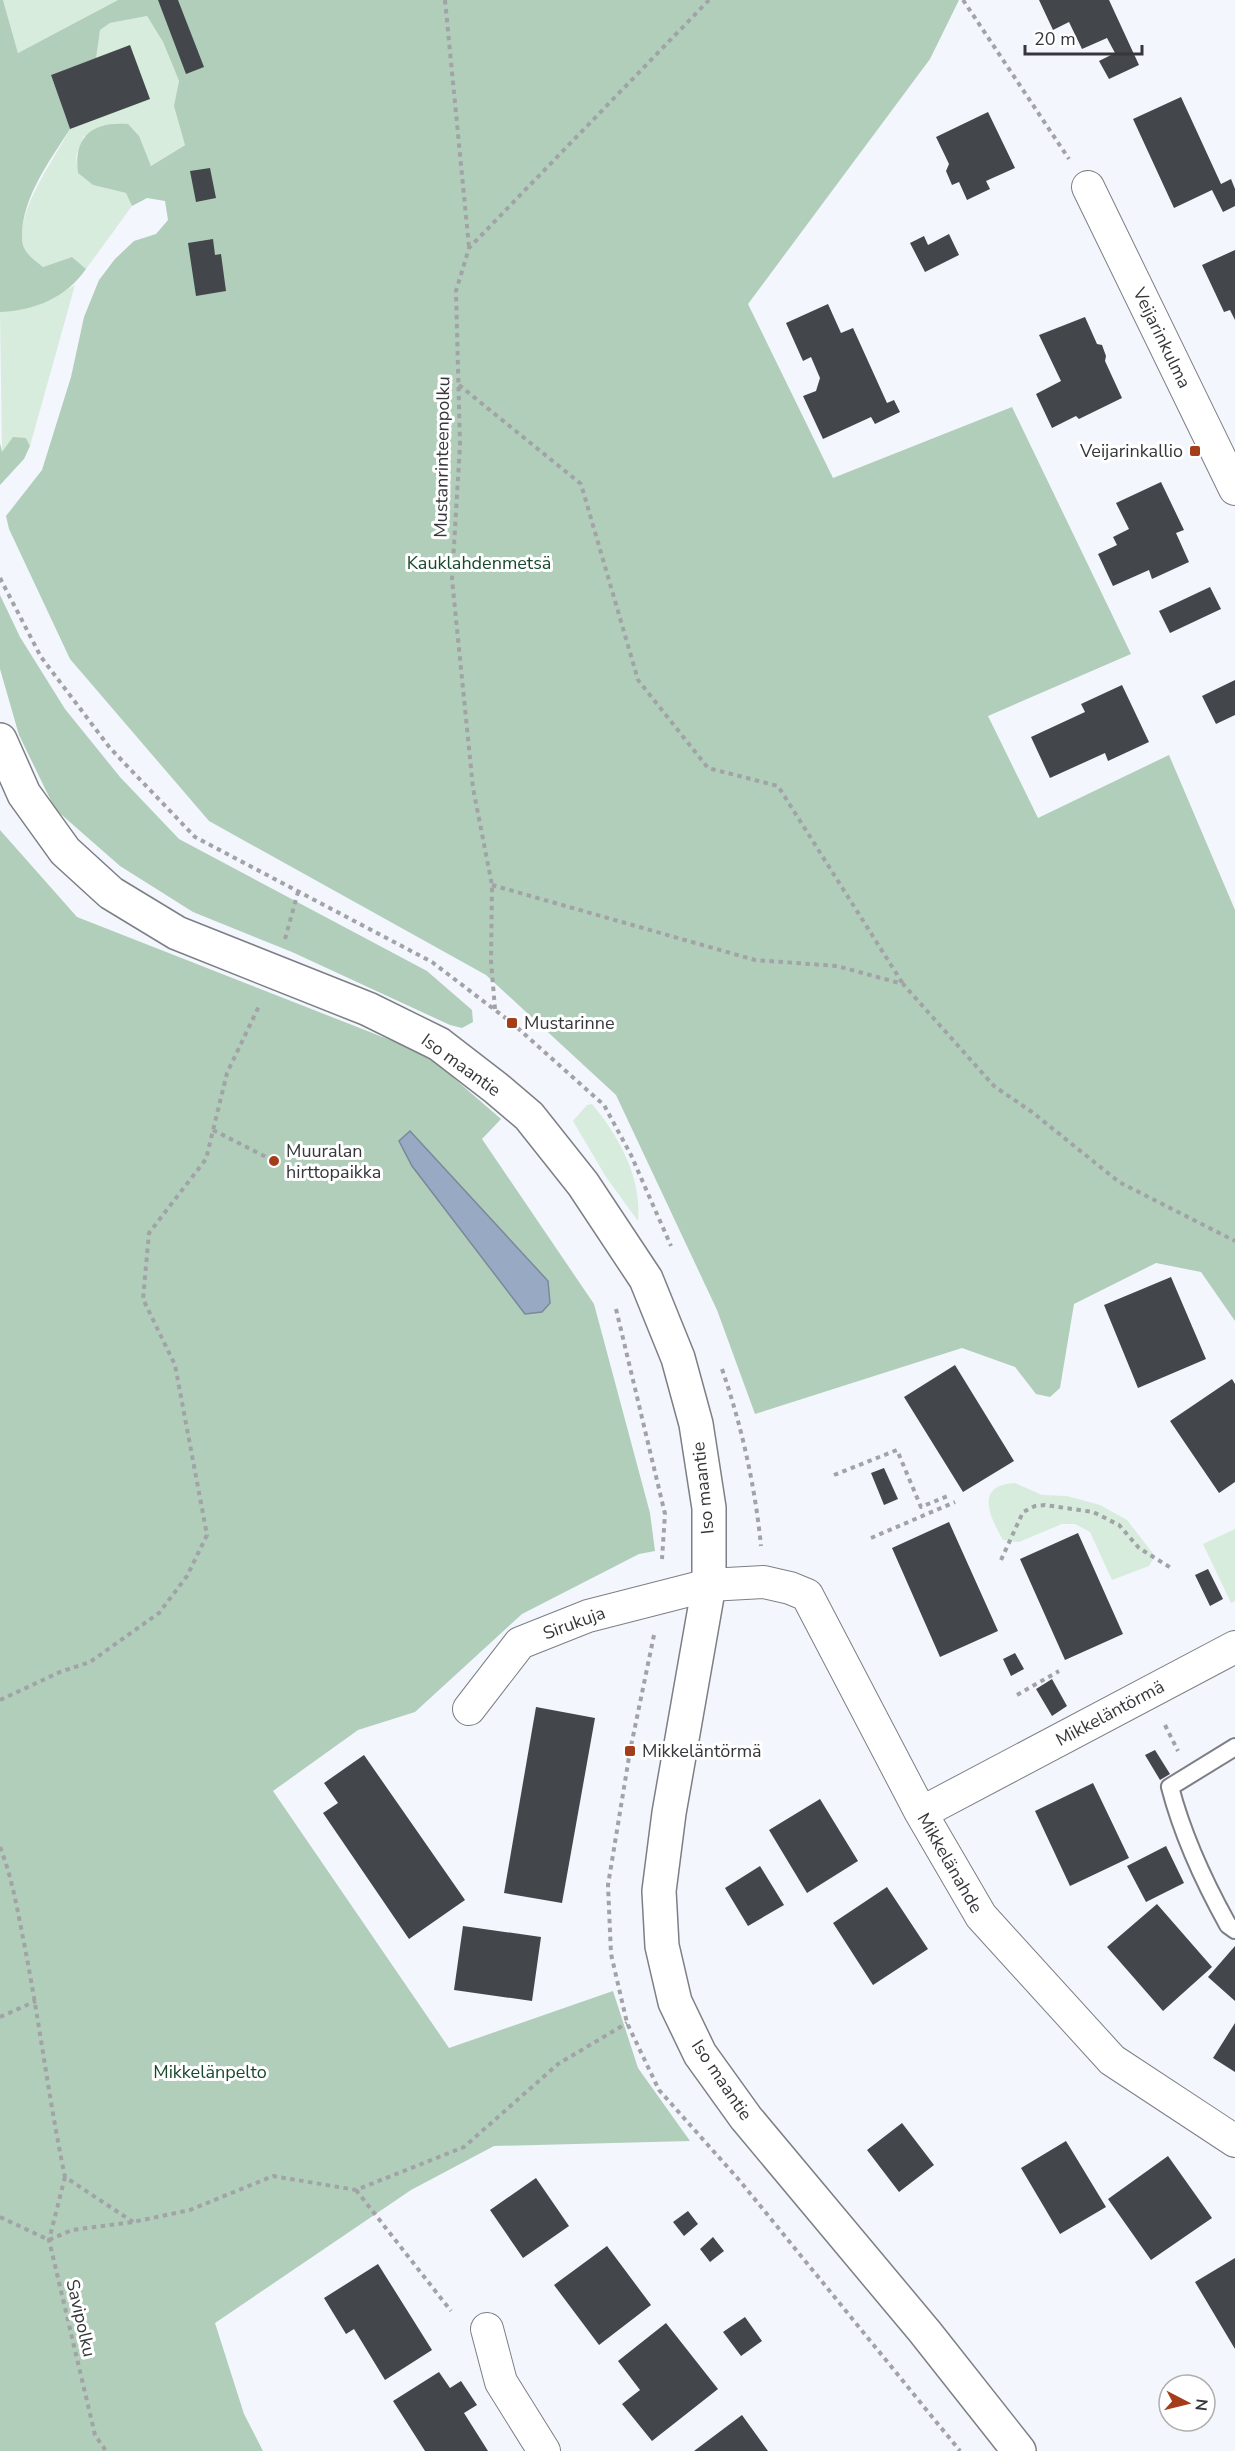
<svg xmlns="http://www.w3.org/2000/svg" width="1235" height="2451" font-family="'Nunito Sans',sans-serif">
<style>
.green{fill:#d7ecdd}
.forest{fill:#b1ceba}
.water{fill:#98aac3;stroke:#7b889a;stroke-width:1.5}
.building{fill:#43464a}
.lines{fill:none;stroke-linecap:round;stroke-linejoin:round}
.service-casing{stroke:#7c7f85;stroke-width:20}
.minor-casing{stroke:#7c7f85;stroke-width:34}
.secondary-casing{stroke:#7c7f85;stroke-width:36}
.path{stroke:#a1a3a7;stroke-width:4;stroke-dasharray:4.5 4.5;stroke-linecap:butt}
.service{stroke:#fff;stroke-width:16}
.minor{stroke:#fff;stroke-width:32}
.secondary{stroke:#fff;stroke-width:33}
.poi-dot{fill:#a43d19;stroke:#fff;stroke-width:2}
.labels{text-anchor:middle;stroke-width:6;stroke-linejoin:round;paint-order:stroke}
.street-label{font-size:18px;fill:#36373a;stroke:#fff}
.poi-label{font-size:18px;fill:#36373a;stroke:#fff;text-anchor:start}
.park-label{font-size:18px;fill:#18492d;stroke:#fff}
</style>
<rect width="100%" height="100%" fill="#f3f6fc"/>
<path class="green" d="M3,0H118L18,53Z
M147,16L163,42L179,81L175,106L186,144L151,166L145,154L84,136L76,156L78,173L93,185L126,193L132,206L86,269L72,257L43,267C39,264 33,260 29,256C2,225 59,155 71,126C84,95 95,63 100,30L110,23Z
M75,285L30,446L26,438L2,453L0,312C29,311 51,299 75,285Z
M592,1104C619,1136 642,1178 638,1221L606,1177L573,1121L587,1105Z
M1015,1483L1042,1495L1067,1496L1100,1505L1127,1520L1155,1556L1149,1566L1112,1580L1090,1532L1075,1524H1062L1019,1542L1003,1540C990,1517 974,1485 1015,1483Z
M1235,1529V1601L1231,1603L1203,1544Z"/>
<path class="forest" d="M0,0H3L18,53L118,0H959L930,59L748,304L833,478L1012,407L1131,654L988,716L1038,818L1169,755L1235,910V1321L1201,1272L1156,1263L1074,1304L1060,1388L1050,1397L1036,1394L1015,1367L962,1348L755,1414L717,1310L616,1095L486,975L209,821L70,659L9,529L6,516L42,470L71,377L84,317L99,280L115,259L134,241L156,234L168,220L165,201L147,198L132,206L126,193L93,185L78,173C73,137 92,121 128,124L139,136L151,166L185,145L174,106L179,81L163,42L147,16L110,23L100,30L96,58L51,75L70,129C50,160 21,199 22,238C22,252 34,260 43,267L72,257L86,269C67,297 34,311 0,312Z
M13,437L26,438L30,446L24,459L0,485V443L2,452Z
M0,595L20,637L65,709L120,777L179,839L427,971L472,1010L473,1022L462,1028L450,1025L292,952L193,912L120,866L55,809L19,735L0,669Z
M0,830L77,917L426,1054L501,1119L482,1139L594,1304L650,1513L655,1551L639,1554L522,1614L415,1712L358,1730L273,1791L449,2048L613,1991L638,2068L690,2141L494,2146L411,2190L215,2323L244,2414L263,2451H0Z"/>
<path class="water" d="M410,1131L548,1281L550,1303L542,1312L525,1314L412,1166L399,1141Z"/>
<path class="building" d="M158,0H178L204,67L186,74Z
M1039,0H1109L1139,65L1109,79L1099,61L1115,53L1107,38L1082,49L1069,22L1053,30Z
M130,45L150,99L70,129L51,75Z
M1181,97L1221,184L1231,179L1235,189V206L1223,212L1212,190L1174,208L1133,119Z
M988,112L1015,168L986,181L990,189L967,200L959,182L952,185L946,171L949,164L936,137Z
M210,168L216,198L196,202L190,171Z
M949,234L959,255L925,272L910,243L924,236L928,245Z
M213,239L215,255L221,254L226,291L196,296L188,243Z
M1235,250V320L1230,310L1224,312L1202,265Z
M828,304L841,333L853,328L887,403L894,400L900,412L875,424L871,417L823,439L803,396L816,391L820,378L811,357L803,361L786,323Z
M1085,317L1097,344L1102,345L1106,356L1105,361L1122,398L1079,419L1076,416L1052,428L1036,394L1061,381L1039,335Z
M1161,482L1184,530L1176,533L1189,562L1152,579L1149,570L1113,586L1098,554L1117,545L1113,537L1129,529L1116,503Z
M1210,587L1221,609L1170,633L1159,611Z
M1235,680V715L1216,724L1202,696Z
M1122,685L1149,742L1108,761L1105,753L1050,778L1031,737L1085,712L1081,704Z
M1171,1277L1206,1359L1138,1388L1104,1305Z
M955,1365L1014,1461L963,1492L904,1397Z
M1232,1379L1235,1384V1482L1219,1493L1170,1421Z
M884,1468L898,1499L884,1505L871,1473Z
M949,1522L998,1631L940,1657L892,1548Z
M1078,1533L1123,1634L1065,1660L1020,1559Z
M1208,1569L1223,1599L1210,1606L1195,1575Z
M1015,1653L1024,1669L1011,1676L1003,1659Z
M1052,1679L1067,1706L1052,1716L1036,1689Z
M536,1707L595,1718L562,1903L504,1893Z
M1155,1750L1170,1774L1160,1780L1145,1755Z
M364,1755L465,1900L409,1939L323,1813L338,1803L324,1783Z
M1093,1783L1129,1858L1070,1886L1035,1811Z
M820,1799L858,1861L807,1893L769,1830Z
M1166,1846L1184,1883L1146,1902L1127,1866Z
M760,1866L784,1905L748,1926L725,1888Z
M887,1887L928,1949L873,1985L833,1923Z
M1157,1904L1212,1967L1163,2011L1107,1947Z
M463,1926L541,1937L532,2001L454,1990Z
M1235,1946V2001L1208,1977Z
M1235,2023V2072L1213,2058Z
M902,2123L934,2165L899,2192L867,2150Z
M1066,2141L1106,2207L1060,2234L1021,2168Z
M1168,2156L1212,2218L1151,2260L1108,2199Z
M536,2178L569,2226L523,2258L490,2210Z
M688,2211L698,2224L684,2236L673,2222Z
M713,2237L724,2251L710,2262L700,2249Z
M607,2246L651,2305L599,2345L554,2285Z
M1235,2258V2349L1195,2282Z
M378,2264L432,2350L385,2380L354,2329L346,2334L324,2298Z
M745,2317L762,2341L741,2356L723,2332Z
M666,2323L718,2389L652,2441L622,2404L640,2390L618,2361Z
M439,2372L450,2388L461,2381L477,2405L464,2413L488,2451H425L393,2401Z
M742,2415L768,2451H694Z"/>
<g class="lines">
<g class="service-casing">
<path id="service" d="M1235,1747L1170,1787C1183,1837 1203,1880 1228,1925L1235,1930"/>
</g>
<g class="minor-casing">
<path id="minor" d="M1088,187L1235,489
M469,1709L520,1643L588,1616L709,1585L764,1582L790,1588L807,1595L921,1813L981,1916L1112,2060L1235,2141
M921,1813L1235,1647
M487,2329L501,2382L544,2451"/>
</g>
<g class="secondary-casing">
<path id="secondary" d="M0,740L24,794L65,851L111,893L177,933L368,1009L439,1044L496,1088L529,1116L583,1184L646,1279L678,1358L696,1424L709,1508V1585L669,1813L659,1891L662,1946L675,2002L700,2054L746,2118L925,2332L1019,2451"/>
</g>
<path class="path" d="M445,0L469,247
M963,0L1069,159
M459,385L581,484L638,680L708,768L778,786L903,984
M0,578L41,657L110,748L195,837L432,962L512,1023L604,1105L631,1155L671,1246
M492,885L755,960L837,966L903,984L994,1086L1032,1112L1119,1182L1235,1241
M285,939L298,892
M495,1009L491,961L492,885L473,788L452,579L460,445L456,291L469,248L709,0
M213,1130L274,1161
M616,1309L665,1514L662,1559
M722,1369C742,1427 755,1486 761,1546
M834,1475L897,1450L921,1507L950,1495
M871,1538L955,1502
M1001,1560L1023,1512L1035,1506L1045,1505L1093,1512L1119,1525L1139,1548L1171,1568
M654,1635L630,1751L608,1885L611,1954L627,2023L659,2090L740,2181L960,2451
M1017,1695L1059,1671
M0,1700L60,1672L90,1662L159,1613L187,1576L207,1535L175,1365L143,1299L149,1233L206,1159L227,1073L260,1004
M1165,1725L1178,1751
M0,1847C13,1880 18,1914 25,1948C40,2025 49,2101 65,2177L133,2222
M0,2017L36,2001
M65,2177L49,2240L95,2435L106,2451
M356,2190L451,2311
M0,2217L49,2240
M49,2240L72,2230L133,2222L190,2210L273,2176L356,2190L464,2147L558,2064L627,2023"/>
<use href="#service" class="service"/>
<use href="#minor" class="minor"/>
<use href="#secondary" class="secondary"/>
</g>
<g class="poi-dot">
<rect x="1189" y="445" width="12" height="12" rx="3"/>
<rect x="506" y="1017" width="12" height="12" rx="3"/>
<circle cx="274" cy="1161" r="6"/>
<rect x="624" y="1745" width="12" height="12" rx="3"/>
</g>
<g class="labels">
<g class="street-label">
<text transform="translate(1162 338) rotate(64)" y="6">Veijarinkulma</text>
<text transform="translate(442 457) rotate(-89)" y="6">Mustanrinteenpolku</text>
<text transform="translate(461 1065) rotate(36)" y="6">Iso maantie</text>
<text transform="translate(703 1488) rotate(-96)" y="6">Iso maantie</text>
<text transform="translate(574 1623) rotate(-20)" y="6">Sirukuja</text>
<text transform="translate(1110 1713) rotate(-28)" y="6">Mikkeläntörmä</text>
<text transform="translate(950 1863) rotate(60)" y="6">Mikkelänahde</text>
<text transform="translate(722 2080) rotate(56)" y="6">Iso maantie</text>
<text transform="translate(81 2318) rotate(77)" y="6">Savipolku</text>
</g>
<g class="poi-label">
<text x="1183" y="457" text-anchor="end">Veijarinkallio</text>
<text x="524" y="1029">Mustarinne</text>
<text x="286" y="1157">Muuralan<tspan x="286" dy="21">hirttopaikka</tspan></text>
<text x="642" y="1757">Mikkeläntörmä</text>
</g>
<g class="park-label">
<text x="479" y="569">Kauklahdenmetsä</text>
<text x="210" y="2078">Mikkelänpelto</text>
</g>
</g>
<g transform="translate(1187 2403) rotate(97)"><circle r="28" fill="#ffffff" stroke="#afafb0" stroke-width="1.5"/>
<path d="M0-4.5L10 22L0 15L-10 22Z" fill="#a43d19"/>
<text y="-9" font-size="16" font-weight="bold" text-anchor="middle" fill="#36373a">N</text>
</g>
<path d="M1025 45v9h117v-9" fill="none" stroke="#36373a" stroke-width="3"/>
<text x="1034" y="45" font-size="18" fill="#36373a" stroke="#ffffff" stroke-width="4.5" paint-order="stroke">20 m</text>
</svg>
